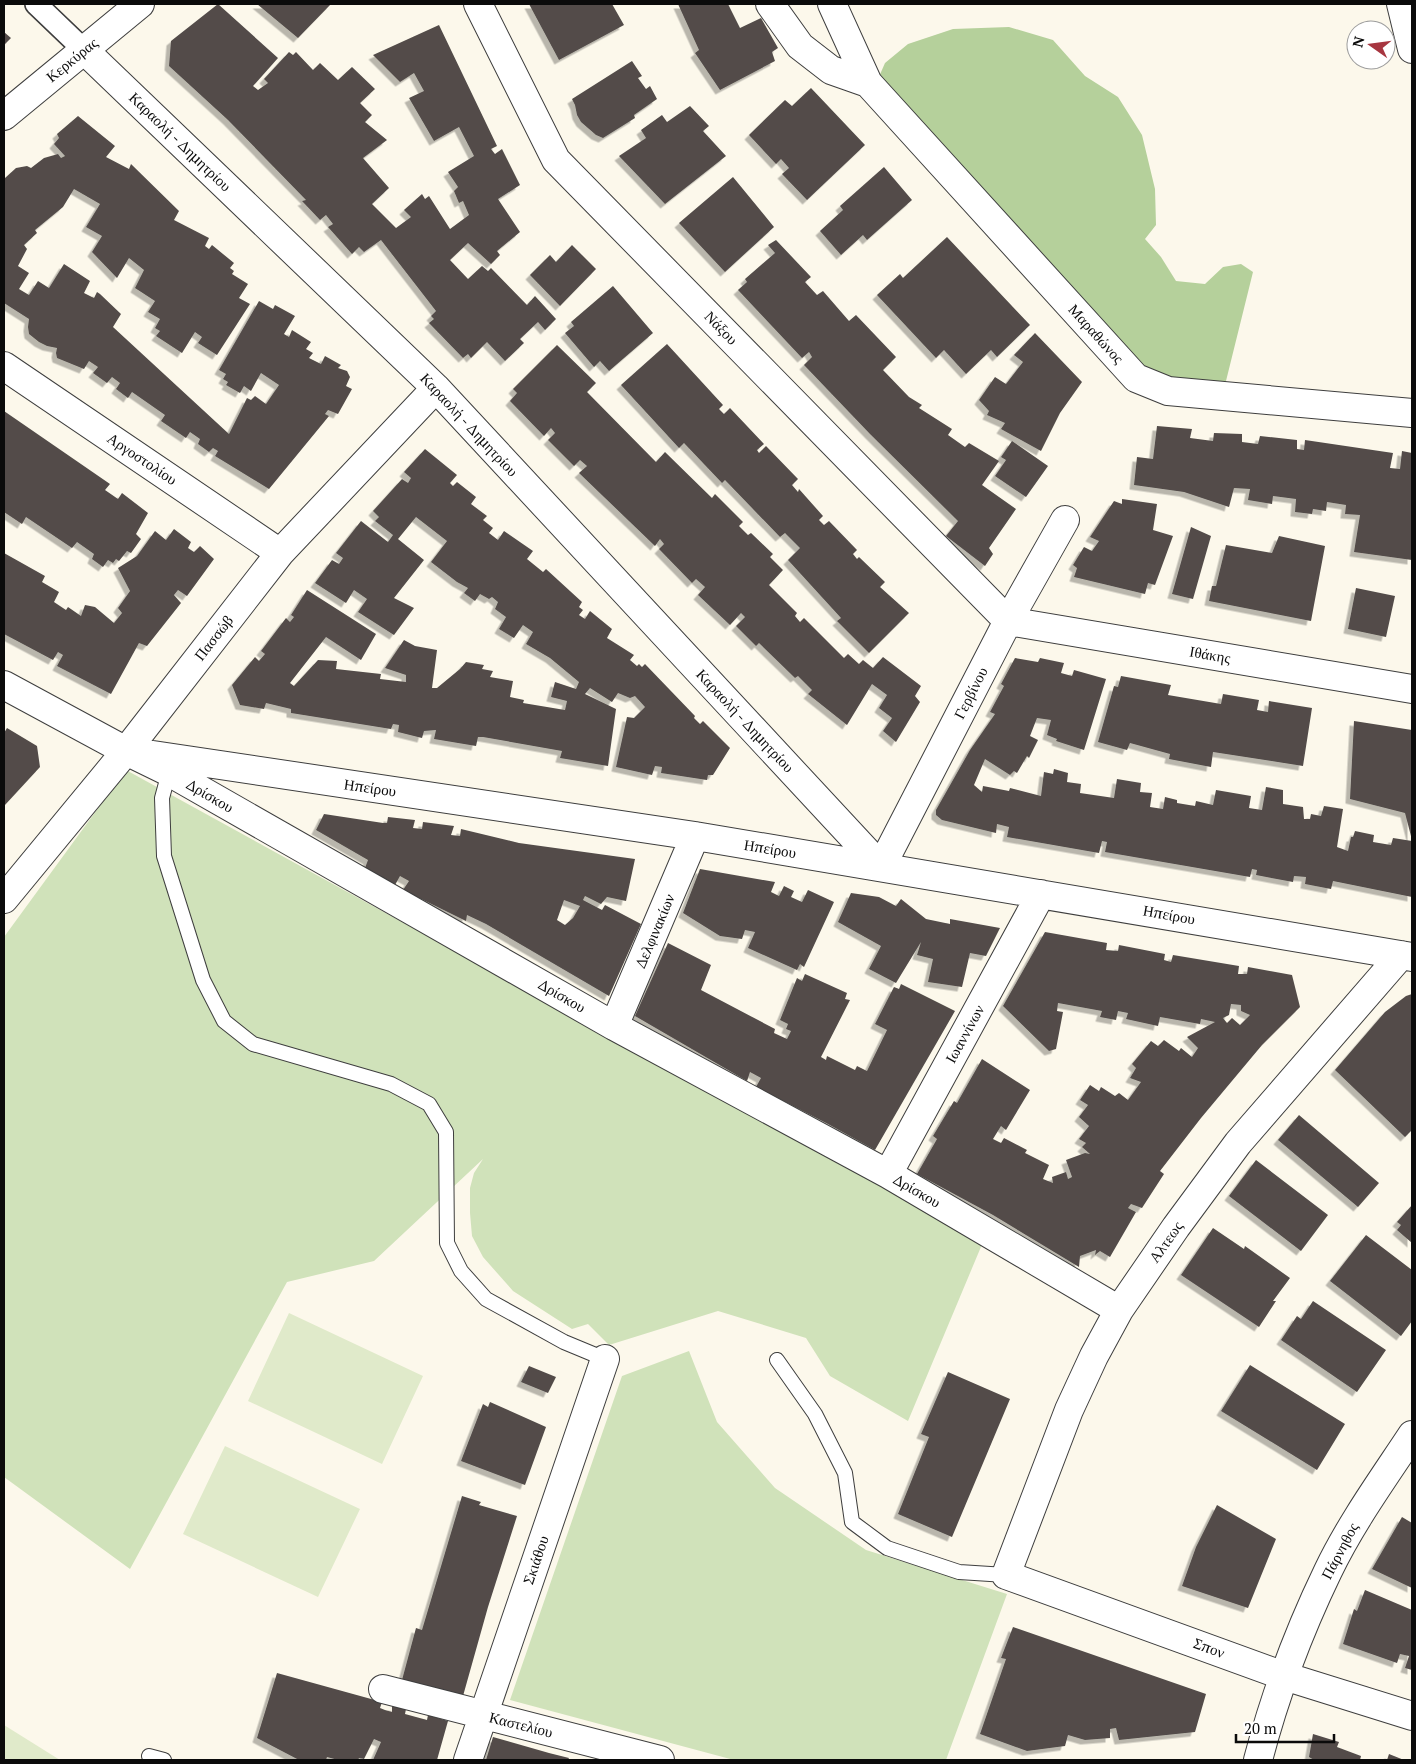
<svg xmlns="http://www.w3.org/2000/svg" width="1416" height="1764" font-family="'PT Serif',serif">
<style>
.green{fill:#d0e2ba}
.forest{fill:#b5d09b}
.pitch{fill:#e0eaca}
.building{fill:#524c49;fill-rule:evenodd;filter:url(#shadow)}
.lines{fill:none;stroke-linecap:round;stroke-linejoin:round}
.service-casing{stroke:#3e3e3e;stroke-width:16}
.pedestrian-casing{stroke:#3e3e3e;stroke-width:24}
.minor-casing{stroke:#3e3e3e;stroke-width:30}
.tertiary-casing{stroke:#3e3e3e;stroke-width:30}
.service{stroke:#fff;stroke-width:14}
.pedestrian{stroke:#fff;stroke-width:21}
.minor{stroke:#fff;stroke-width:28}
.tertiary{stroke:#fff;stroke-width:28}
.labels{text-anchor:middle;stroke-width:5;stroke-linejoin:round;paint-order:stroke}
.street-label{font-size:15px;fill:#0b0b0b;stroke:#fff}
</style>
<defs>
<filter id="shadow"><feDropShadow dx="-4.5" dy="4.5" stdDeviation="0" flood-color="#0004"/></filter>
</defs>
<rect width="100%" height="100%" fill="#fcf8eb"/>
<path class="green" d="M126,770L983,1242L908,1421L830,1376L806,1338L718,1311L609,1345L588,1324L572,1329L513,1291L483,1257L472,1236L470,1213V1188L474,1173L483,1159L374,1261L287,1282L130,1569L4,1477V937Z
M689,1351L717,1422L775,1488L866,1550L1007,1594L946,1760H734L510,1700L622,1376Z"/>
<path class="forest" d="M1009,27L1053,40L1085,76L1118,97L1142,135L1155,189L1156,225L1145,239L1161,257L1176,281L1205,284L1223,267L1241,264L1253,272L1225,385L1170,378L1146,371L878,79L885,63L908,44L953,29Z"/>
<path class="pitch" d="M289,1313L423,1376L382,1464L248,1401Z
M225,1446L360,1509L318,1597L183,1534Z
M4,1725L60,1760H4Z"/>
<path class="building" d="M218,4L278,58L253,86L258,90L268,83L264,79L289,52L293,55L296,52L313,70L320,63L338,80L352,67L375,89L360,103L372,115L365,122L387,140L363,158L389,188L372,204L396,228L411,217L404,210L422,194L425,199L429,196L450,229L469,215L463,201L459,203L454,191L458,187L448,172L474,156L459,127L434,141L409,98L424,91L414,73L400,82L373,55L439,25L497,146L491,149L495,154L502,149L520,185L498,199L520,232L497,251L500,255L491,264L468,243L450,260L468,279L482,266L488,271L491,268L527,305L535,296L556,319L545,330L538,322L520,339L524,343L505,361L487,342L471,358L468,354L463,358L429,323L434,319L431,316L436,311L381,240L364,252L359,247L352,254L328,227L333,224L326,215L320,220L302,201L306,200L228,120L169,66L171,41Z
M257,4H331L298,38Z
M529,4H612L624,25L559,60Z
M678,4H728L740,28L761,18L778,48L772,52L775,61L720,90L695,53L699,50Z
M4,32L11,38L4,45Z
M632,61L642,76L638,78L646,89L650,86L657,99L634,115L635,118L603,138L596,135L581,122L577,115L575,105L572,99Z
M811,88L865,145L807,200L782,174L789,168L781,159L776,164L749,135L785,100L792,106Z
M690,106L709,126L703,131L726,156L665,204L619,156L646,138L641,130L662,115L667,122Z
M78,116L115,146L106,157L129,169L131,164L179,211L174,220L209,238L205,246L209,249L212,245L234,263L230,268L234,271L232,274L248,284L239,298L250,304L217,355L198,343L202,337L195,332L182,353L156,336L160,331L155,328L160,319L148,312L155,301L135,288L144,270L129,258L117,278L92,252L102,236L86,227L100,204L74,189L63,207L35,230L37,233L24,245L27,249L18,266L29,273L19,289L29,295L38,281L49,288L64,264L90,281L84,293L94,298L97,292L100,294L121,314L113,327L229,434L247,398L251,400L255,396L266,404L279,385L261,373L251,391L244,386L240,393L226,385L228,382L223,379L226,374L219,370L259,301L273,309L275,305L295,316L284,334L289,337L292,330L311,342L306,349L313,353L309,358L321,364L325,356L341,365L338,368L347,371L350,377L346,386L352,389L338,414L328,410L325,414L329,416L269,489L215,456L218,451L213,448L209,452L198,444L200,439L190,432L186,438L161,421L165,415L132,392L128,398L116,389L120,383L112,377L107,383L93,373L98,367L89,361L84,369L57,358L56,353L57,348L47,346L39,342L29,334L28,327L29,319L4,303V179L16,168L27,166L31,168L44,158L58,154L61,158L65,156L54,144L59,138L57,134Z
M884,167L912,200L867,240L863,235L841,255L820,231L843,210L840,206Z
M733,177L774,227L725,272L679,223Z
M947,237L1030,325L997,357L991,350L966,374L944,350L936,358L877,295L900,274L903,278Z
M776,240L811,277L805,282L817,295L823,291L849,321L856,315L896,357L883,370L909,397L922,405L919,408L952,429L948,435L965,447L969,443L999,461L982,485L1016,509L989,548L993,554L985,566L946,536L958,521L870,434L804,365L812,357L809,352L802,358L738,290L747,282L745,279L775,253L768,245Z
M572,245L596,269L560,306L530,275L550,255L556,262Z
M613,286L653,333L609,371L600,361L594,367L565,333L574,326L571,322Z
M1035,333L1082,382L1060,413L1041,451L1001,429L1005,423L987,415L989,411L979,400L995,377L1006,384L1023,362L1014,355Z
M667,344L723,405L719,409L724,414L730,408L764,444L757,450L759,453L766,446L798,479L792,485L798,492L799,489L823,516L819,520L824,525L829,521L857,550L853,554L857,559L859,557L885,582L880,587L909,613L869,653L837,621L841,618L788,560L800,548L785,533L780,537L725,480L722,483L684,443L679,448L621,385Z
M557,345L596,383L587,392L656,462L665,452L712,498L715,494L743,522L739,526L748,535L751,533L773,554L770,557L783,570L769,585L797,613L795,616L800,622L804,618L844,658L848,654L859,664L863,660L873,668L883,657L921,686L915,696L920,702L896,742L883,731L892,718L879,708L887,695L872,684L847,725L808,694L812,690L798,676L795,678L759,643L756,646L736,626L745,617L741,613L730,625L698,595L705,587L696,579L692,583L659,549L664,544L660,539L655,546L579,473L587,466L580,460L574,466L548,440L555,433L551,428L544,436L510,401L517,393L513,389Z
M4,411L110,484L105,490L118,499L122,493L148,513L136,534L141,539L131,553L127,551L119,561L116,559L113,563L108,560L103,567L92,559L94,554L77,542L72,548L26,517L22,524L4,512Z
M1157,426L1192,429L1190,438L1213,441L1214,433L1242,434V442L1258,444L1260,436L1297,440V449L1304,450L1305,440L1393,453L1390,468L1400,469L1402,451L1412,453V560L1354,552L1360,515L1345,514L1346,505L1327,502L1326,511L1313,509L1312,514L1295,512L1296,499L1273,496L1272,504L1248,500L1250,489L1234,488L1229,507L1184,492L1134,485L1137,457L1153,459Z
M1012,441L1048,466L1026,497L995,476L1006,460L1001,457Z
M425,449L457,475L450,483L453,486L457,482L476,497L471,504L487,516L483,520L493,528L489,533L498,540L504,531L533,551L527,559L543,572L546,569L582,602L579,607L583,610L579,615L585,619L590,611L612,629L607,638L634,655L630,660L637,666L639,664L642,667L645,664L695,716L694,718L700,724L703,721L730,748L713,775H708L707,780L661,773L662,767L655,766L652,775L616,767L627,717L634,718L645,707L635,696L630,698L618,693L612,702L590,688L585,694L616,709L608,766L560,758L562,751L483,737H478L476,746L434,739L436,730L424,731L422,738L398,732L399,725L393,724L391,729L291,713V709L266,703L264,709L240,705L232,685L255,657L259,661L265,654L261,651L286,618L290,622L294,617L291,615L307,590L376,634L361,660L326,637L290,683L294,686L318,660L337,661L336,669L381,674L380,679L406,682V675L385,668L404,640L415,646L437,650L432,688H437L460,669L466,662L484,665L482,669L493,671L490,677L513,681L510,697L524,700L523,703L565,710L567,701L551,697L555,682L576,689L579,682L550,658L526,644L533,632L523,625L514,638L499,629L506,617L495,609L498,602L492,597L489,599L480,594L475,601L464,593L468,588L457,582L431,562L447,541L416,517L398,539L424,560L394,598L414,608L394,635L358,612L367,599L354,590L346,603L315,583L332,560L339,564L343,558L336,553L361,521L388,542L393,535L375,521L379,517L373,511L402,479L408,483L411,478L404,472Z
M1122,499L1157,504L1153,530L1173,536L1155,585L1148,583L1145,594L1074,577L1077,568L1073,565L1084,547L1092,551L1099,541L1090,537L1114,501L1122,504Z
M1191,527L1211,536L1193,599L1172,594Z
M174,529L191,542L188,548L194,552L200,546L214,559L187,596L178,590L174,595L181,603L147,646L139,643L111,694L57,666L63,655L58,652L53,660L4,634V553L45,576L42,582L59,592L54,602L66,610L68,607L81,616L85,605L95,607L114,623L122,613L118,608L130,591L118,568L137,556L155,531L166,540Z
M1279,536L1325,546L1311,621L1209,601L1212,586H1216L1226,545L1272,553Z
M1356,588L1395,596L1386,637L1348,629Z
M1015,658L1038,662L1040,658L1064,663L1061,673L1072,676L1074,670L1106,679L1084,750L1056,741L1057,739L1047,735L1051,720L1037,718L1030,736L1038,740L1029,758L1027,756L1017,773L1014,771L1010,775L985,759L974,785L982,792L983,786L1009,791L1010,788L1041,796L1044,772L1053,774L1054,769L1068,773L1067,782L1081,784L1080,793L1114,798L1117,779L1141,783L1140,792L1152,793L1150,807L1163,809L1165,797L1177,800V803L1195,806L1196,801L1213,805L1216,790L1251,796L1249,808L1262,810L1266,787L1283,790V804L1303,807L1304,819H1310L1311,814L1321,816L1324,806L1343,809L1337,847L1348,851L1351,837H1353L1355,831L1374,835L1373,842L1391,845L1393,838L1412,841V897L1333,881L1331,889L1305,884L1306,877L1294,876L1293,882L1256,875L1257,870L1252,869L1250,877L1105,852L1107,842L1102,841L1099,853L1007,837L1009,827L997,824L996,833L942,820L936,815V810L970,750L995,714L990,712L1004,686L1001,684Z
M1121,676L1171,685L1168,695L1221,704L1223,694L1259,700L1257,710L1268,712L1269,701L1312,708L1303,766L1213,752L1211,767L1169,759L1170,754L1130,743L1127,750L1098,742L1114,686L1118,687Z
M1354,721L1412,730V840L1405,813L1350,799Z
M7,728L37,746L40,767L4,806V733Z
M324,814L383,823H387L388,817L415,820L413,828L422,829L423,822L454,826L451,835L460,836L461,829L519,843L635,859L626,901L607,897L601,904L585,896L583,900L602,910L605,905L641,924L609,996L486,924L467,915L466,921L403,890L409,881L400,876L395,885L365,868L368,860L316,830ZM564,900L580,906L573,918L565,925L557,920Z
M700,869L775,882L771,892L779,896L784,886L794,891L791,897L802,902L808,890L834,902L804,967L800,964L797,970L748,948L755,932L745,930L742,939L720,936L683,913Z
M851,893L879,897L896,906L901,899L926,919L950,924V919L1000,928L986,956L970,953L962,987L928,982L933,959L917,955L921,942L896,983L869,969L881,946L838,922Z
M1045,932L1107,943L1106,950L1118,951L1119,945L1165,954L1164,960L1171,962L1173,955L1239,966L1238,974H1247L1248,967L1292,975L1300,1007L1262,1045L1201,1118L1160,1171L1164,1174L1142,1208L1131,1204L1128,1208L1136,1212L1110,1257L1100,1251L1095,1255L1096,1250L1080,1256L1079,1267L993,1215L917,1174L937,1139L933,1136L954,1101L957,1103L982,1059L1030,1090L1006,1130L1001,1126L993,1139L1001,1143L1004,1138L1027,1150L1025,1153L1049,1165L1043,1179L1053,1183L1052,1177L1066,1172L1068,1179L1072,1177L1066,1160L1085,1153L1090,1154L1082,1147L1086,1143L1079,1139L1089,1126L1079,1117L1088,1105L1080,1100L1090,1085L1099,1091L1101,1087L1115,1096L1119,1093L1128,1100L1141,1082L1130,1078L1136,1068L1132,1064L1151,1041L1158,1046L1164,1040L1179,1051L1181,1048L1192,1057L1198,1048L1187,1037L1215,1022L1201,1019L1200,1024L1160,1017L1158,1026L1126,1019L1128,1013L1118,1011L1116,1020L1100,1017L1102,1011L1058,1003L1057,1011L1063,1012L1056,1049L1049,1051L1003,1006ZM1231,1004L1241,1005V1011L1250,1015L1240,1025L1232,1018L1227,1023L1223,1018L1229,1015Z
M668,943L711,965L701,990L775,1029L774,1033L787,1039L791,1031L786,1029L788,1024L780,1020L797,978L802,981L805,974L847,993L845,999L850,1000L821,1057L826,1060L827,1056L855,1070L857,1066L867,1071L887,1030L875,1024L894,987L899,989L901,984L955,1011L875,1150L828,1124L756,1087L761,1078L750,1072L747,1081L635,1016Z
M1412,994V1130L1405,1137L1335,1070L1385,1012L1406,996Z
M1299,1115L1379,1183L1358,1207L1278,1140Z
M1256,1160L1328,1215L1301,1251L1229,1196Z
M1412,1205V1243L1397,1230L1401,1225L1397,1222Z
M1213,1228L1244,1249L1245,1246L1290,1278L1273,1301H1276L1259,1327L1181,1275Z
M1366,1235L1412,1270V1321L1401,1336L1330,1281Z
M1313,1301L1386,1350L1357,1392L1281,1340L1297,1316L1301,1319Z
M1250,1365L1345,1424L1317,1470L1221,1411Z
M529,1366L556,1377L548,1393L521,1382Z
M948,1372L1010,1399L952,1537L898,1514L929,1437L921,1434Z
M490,1402L546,1427L525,1485L461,1461L483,1404L488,1407Z
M462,1496L481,1502L479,1505L517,1516L488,1607L463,1696L402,1680L416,1628L422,1630Z
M1217,1505L1276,1539L1248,1608L1182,1586L1196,1547Z
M1402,1517L1412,1523V1588L1372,1569Z
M1365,1590L1412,1610V1670L1405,1668L1409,1656L1400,1654L1397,1663L1343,1644L1354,1609L1357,1611Z
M1013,1627L1206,1694L1195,1732L1119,1740L1116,1728L1110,1729V1738L1085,1740L1068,1735L1065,1746L1027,1751L980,1734L1006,1659L1001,1658Z
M277,1673L382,1702L380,1708L385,1710L392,1712V1706L406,1709L405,1714L427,1720L428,1715L448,1721L437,1760H373L381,1742L374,1739L364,1759L359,1758L358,1760H338L327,1757L326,1760H299L257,1738Z
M1313,1734L1339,1742L1337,1747L1361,1756L1360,1760H1314L1309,1757Z
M493,1737L549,1753L569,1758L568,1760H486Z
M1389,1754L1404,1760H1387Z"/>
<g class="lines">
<g class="service-casing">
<path id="service" d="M169,772L162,798L164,856L203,980L224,1021L253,1044L391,1084L429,1104L446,1132L447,1243L461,1271L486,1299L564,1342L605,1359
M777,1360L815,1414L845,1473L852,1522L887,1548L959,1572L1006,1575
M149,1756L164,1760"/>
</g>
<g class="pedestrian-casing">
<path id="pedestrian" d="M36,4L84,50"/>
</g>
<g class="minor-casing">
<path id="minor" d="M478,4L556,160L1008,621
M770,4L800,46L831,70L868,83
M832,4L868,83L1136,378L1168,391L1412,413
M1401,4L1412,49
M84,50L436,388L881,867L1008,621L1065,520
M4,116L140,4
M4,366L280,553
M1008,621L1412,689
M4,685L126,751L169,772L614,1026L888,1174L1119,1310
M126,751L695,836L1412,957
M4,899L126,751L280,553L436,388
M1401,955L1238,1143L1176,1227L1119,1310L1094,1356L1069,1410L1006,1575L1284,1676L1412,1716
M614,1026L695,836
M888,1174L1041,894
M383,1689L660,1760
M468,1760L605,1359"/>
</g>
<g class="tertiary-casing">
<path id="tertiary" d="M1258,1760C1275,1695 1299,1631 1328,1571C1351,1523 1383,1479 1412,1435"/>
</g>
<use href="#service" class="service"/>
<use href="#pedestrian" class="pedestrian"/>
<use href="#minor" class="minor"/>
<use href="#tertiary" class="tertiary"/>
</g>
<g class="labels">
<g class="street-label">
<text transform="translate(72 60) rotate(-39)" y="5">Κερκύρας</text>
<text transform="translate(180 142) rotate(44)" y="5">Καραολή - Δημητρίου</text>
<text transform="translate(721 328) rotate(46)" y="5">Νάξου</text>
<text transform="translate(1096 334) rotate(48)" y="5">Μαραθώνος</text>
<text transform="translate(469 425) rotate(47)" y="5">Καραολή - Δημητρίου</text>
<text transform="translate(142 459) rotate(34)" y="5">Αργοστολίου</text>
<text transform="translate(214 638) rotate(-52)" y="5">Πασσώβ</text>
<text transform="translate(1210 655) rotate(10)" y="5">Ιθάκης</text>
<text transform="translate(971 693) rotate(-63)" y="5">Γερβίνου</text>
<text transform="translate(745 721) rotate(47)" y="5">Καραολή - Δημητρίου</text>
<text transform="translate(370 788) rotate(8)" y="5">Ηπείρου</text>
<text transform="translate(210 796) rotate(30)" y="5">Δρίσκου</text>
<text transform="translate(770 849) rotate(9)" y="5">Ηπείρου</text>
<text transform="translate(1169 915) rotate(10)" y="5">Ηπείρου</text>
<text transform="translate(655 931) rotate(-67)" y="5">Δελφινακίων</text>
<text transform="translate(562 996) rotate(30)" y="5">Δρίσκου</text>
<text transform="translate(965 1034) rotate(-61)" y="5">Ιωαννίνων</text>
<text transform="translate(917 1191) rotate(30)" y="5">Δρίσκου</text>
<text transform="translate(1166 1242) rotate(-55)" y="5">Αλτεως</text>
<text transform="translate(1340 1551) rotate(-62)" y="5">Πάρνηθος</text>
<text transform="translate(536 1560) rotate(-71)" y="5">Σκιάθου</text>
<text transform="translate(1209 1648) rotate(20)" y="5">Σπον</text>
<text transform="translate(521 1725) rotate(14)" y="5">Καστελίου</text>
</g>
</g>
<rect width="1416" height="1764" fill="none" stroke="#0b0b0b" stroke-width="10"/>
<g transform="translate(1371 45) rotate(284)"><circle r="24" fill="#ffffff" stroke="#9d9d9d"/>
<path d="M0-4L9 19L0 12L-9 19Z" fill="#a73640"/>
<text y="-8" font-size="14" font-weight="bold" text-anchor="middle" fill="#0b0b0b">N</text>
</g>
<path d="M1236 1734v8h98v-8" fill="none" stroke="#0b0b0b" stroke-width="2.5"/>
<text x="1244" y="1734" font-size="15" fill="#0b0b0b" stroke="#ffffff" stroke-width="4" paint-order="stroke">20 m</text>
</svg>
